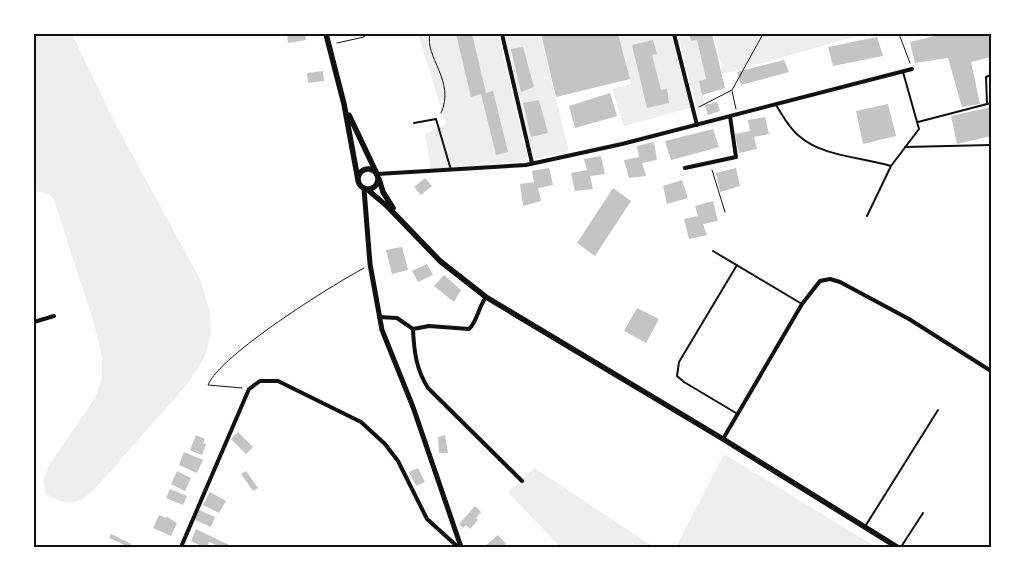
<svg xmlns="http://www.w3.org/2000/svg" width="1025" height="581" font-family="'Asap Condensed',sans-serif">
<style>
.green{fill:#eee}
.building{fill:#c4c4c4}
.lines{fill:none;stroke-linecap:round;stroke-linejoin:round}
.path{stroke:#111;stroke-width:1}
.service{stroke:#111;stroke-width:2}
.minor{stroke:#111;stroke-width:4}
.tertiary{stroke:#111;stroke-width:5}
.secondary{stroke:#111;stroke-width:5.5}
.neatline{fill:none;stroke:#111;stroke-width:2}
</style>
<rect width="100%" height="100%" fill="#fff"/>
<path class="green" d="M34,34H72L114,121L200,279L210,312L211,333L205,356L189,382L94,490C76,506 67,506 46,494L43,481L49,465L95,398L102,378V358L93,320L54,200L49,194L34,191Z
M418,34H498L528,161L431,169L425,134L446,124Z
M505,34H540L569,151L534,159Z
M623,34H671L690,108L624,126L612,89L631,84L618,35Z
M678,34H689L691,41L697,40L706,79L699,81L705,105L696,106Z
M714,34H864L723,74Z
M724,454L876,547H676Z
M535,468L654,547H560L508,492Z"/>
<path class="building" d="M287,34H305L306,40L288,43Z
M456,34H472L486,93L493,91L508,152L496,155L481,94L471,97Z
M541,34H599V36L618,34L630,79L556,97Z
M689,34H712L725,88L702,95L699,81L706,79L697,40L691,41Z
M943,34H991V57L971,62L980,104L962,107L948,58L915,63L910,42Z
M877,37L883,56L833,66L828,47Z
M653,40L657,54L652,55L661,90L667,89L669,103L647,108L632,45Z
M523,47L534,87L521,92L511,49Z
M784,60L789,72L741,85L737,72Z
M323,71L324,81L308,83L307,73Z
M610,93L617,116L575,128L569,106Z
M539,100L548,133L531,137L523,103Z
M717,102L720,111L708,115L705,105Z
M888,104L896,136L863,144L856,111Z
M991,107V136L957,144L951,116Z
M765,117L769,134L754,137L757,149L739,153L735,134L750,131L748,120Z
M713,129L719,147L671,160L665,141Z
M654,142L657,160L642,163L646,176L629,178L624,160L639,157L637,146Z
M601,156L605,174L590,176L593,189L575,191L571,173L587,170L584,159Z
M549,168L553,185L538,188L541,201L523,206L520,184L534,182L532,171Z
M736,168L740,186L720,192L716,173Z
M425,178L432,186L421,195L414,187Z
M682,180L688,198L667,204L663,186Z
M613,188L631,201L595,256L577,243Z
M713,201L718,221L703,224L707,235L689,239L684,219L698,216L695,206Z
M402,247L408,270L392,274L386,250Z
M427,264L433,275L418,282L412,271Z
M444,275L461,290L454,302L434,286Z
M637,308L659,319L646,343L624,331Z
M238,432L253,447L246,454L231,439Z
M196,435L205,439L203,443L206,444L202,455L190,450Z
M445,435L448,453H439L438,437Z
M184,452L203,460L197,473L179,465Z
M418,468L425,482L416,486L409,472Z
M177,471L191,478L185,491L171,484Z
M246,471L258,488L253,491L241,474Z
M170,489L187,496L183,505L166,498Z
M210,492L226,501L219,513L203,505Z
M475,506L481,512L476,518L478,520L470,529L466,525L463,528L459,524Z
M199,510L215,517L211,527L195,520Z
M159,515L166,518V516L177,523L171,536L153,528Z
M196,529L229,545L228,547H221L209,542L207,547H203L191,541Z
M111,534L131,544L129,547L109,538Z
M498,535L506,544L502,547H484Z"/>
<g class="lines">
<path class="path" d="M430,34C424,57 456,81 441,113
M899,34L910,63
M337,43L364,37L366,34
M732,91L736,109
M699,107L732,90L763,34
M712,170L725,212
M242,388L208,385C220,355 332,285 364,268"/>
<path class="service" d="M987,104L986,77L991,75
M776,105C783,116 789,128 799,136C823,157 862,157 891,166
M918,122L991,103
M414,123L436,119L451,170
M905,147L991,145
M867,216L891,166L919,129L903,72
M713,251L802,304
M736,413L684,382L677,376L679,362L737,265
M866,525L938,410
M901,547L923,513"/>
<path class="minor" d="M502,34L532,163
M674,34L697,125
M685,168L736,157L730,116
M377,174L526,165L622,144L912,69
M379,317L397,318L413,329L429,326L469,329C477,322 478,308 486,297
M34,322L54,316
M413,329C414,351 416,369 428,388L522,481
M723,439L802,304L820,281L830,279L840,282L909,319L991,371
M181,547L249,389L260,381H278L361,422L385,444L398,461L427,519L458,547"/>
<path class="tertiary" d="M364,189L370,264L382,330L413,407L461,547"/>
<path class="secondary" d="M326,34L344,104L358,180
M349,115L376,172
M358 179a10 10 0 1 1 20 0a10 10 0 1 1-20 0Z
M379,179L383,192L393,208
M368,190L388,207L440,261L486,297L723,439L897,547"/>
</g>
<rect width="1025" height="581" fill="none" stroke="#ffffff" stroke-width="70"/>
<rect x="35" y="35" width="955" height="511" class="neatline"/>
</svg>
